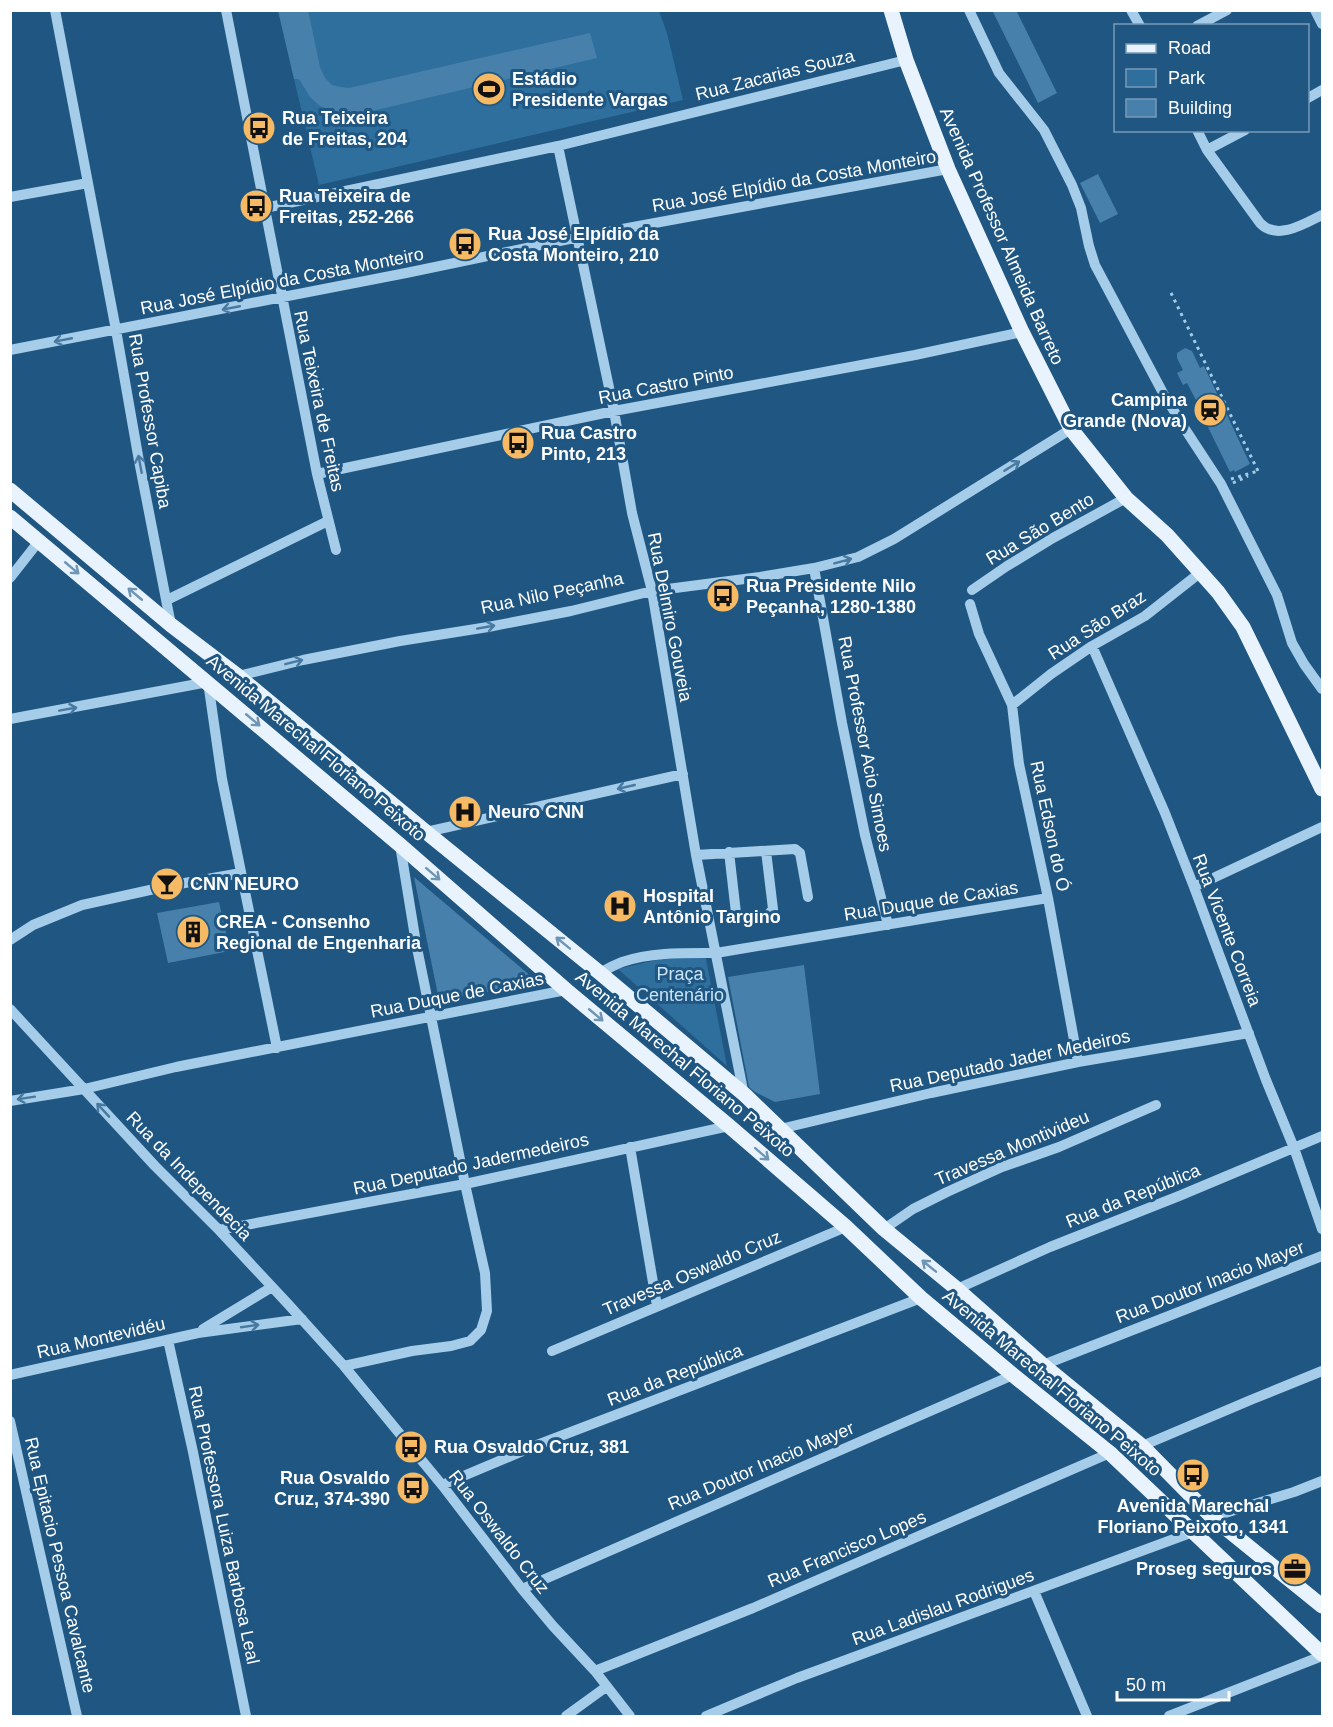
<svg xmlns="http://www.w3.org/2000/svg" width="1333" height="1727" font-family="Arial,sans-serif">
<style>
.green{fill:#2f6f9e}
.building{fill:#4780ab}
.lines{fill:none;stroke-linecap:round;stroke-linejoin:round}
.path{stroke:#a5cce9;stroke-width:3;stroke-dasharray:3 4.5;stroke-linecap:butt}
.minor{stroke:#a5cce9;stroke-width:10}
.major{stroke:#e8f3fe;stroke-width:15}
.oneway{stroke:#4779a1}
.oneway2{stroke:#6f95b4}
.labels{text-anchor:middle;stroke-width:6;stroke-linejoin:round;paint-order:stroke}
.street-label{font-size:18px;fill:#fff;stroke:#1f5682}
.poi-label{font-size:18px;font-weight:bold;fill:#fff;stroke:#1f5682;text-anchor:start}
.park-label{font-size:18px;fill:#c9e3f7;stroke:#1f5682}
</style>
<rect width="100%" height="100%" fill="#1f5682"/>
<path class="green" d="M278,11H659L667,33L683,100L319,185Z
M704,949L727,1066L618,969Z"/>
<path class="building" d="M278,10H308L320,67L325,78L332,85L340,87L349,88L590,33L597,58L372,111L344,113L334,111L320,106L310,97L299,79H294Z
M992,10H1016L1057,93L1038,103Z
M1098,174L1118,214L1100,223L1080,183Z
M1185,348L1192,351L1200,368L1204,366L1250,464L1235,472L1234,470L1230,472L1202,415L1198,417L1193,406L1198,404L1187,383L1183,385L1177,373L1183,370L1177,358V353Z
M414,877L539,983L439,1000Z
M219,902L230,951L168,963L157,913Z
M804,965L820,1094L775,1102L755,1092L749,1087L728,977Z"/>
<g class="lines">
<path class="path" d="M1171,293L1258,471
M1231,479L1258,471
M1233,483L1248,476"/>
<path class="minor" d="M55,10L116,330L139,461L171,625
M226,10L317,474L336,550
M969,10L999,73L1044,130L1072,185L1081,208L1089,246L1095,265L1163,393L1185,429L1221,484L1277,595L1292,643L1304,664L1322,689
M1131,10L1140,26
M1315,10L1322,24
M1197,26L1227,10
M1308,98L1322,90
M1197,130L1207,150L1260,223C1277,241 1304,224 1322,215
M558,146L614,411L632,513L652,591L696,855L744,1095
M1207,150L1245,130
M10,197L88,183
M265,208L558,146L906,60
M10,350L406,273L579,237L948,169
M317,474L614,411L915,355L1022,332
M814,568L842,723L865,835L888,925
M10,578L39,541
M972,590L1007,566L1053,538L1126,498
M167,600L328,521
M970,604L979,634L1012,705L1019,764L1048,898L1078,1062
M1092,646L1165,813L1194,887L1266,1080L1294,1148L1322,1229
M238,676L303,660L400,641L488,627L571,611L652,591L760,577L814,568L858,557L894,539L1071,429
M1012,705L1051,674L1092,646L1145,616L1201,572
M10,719L208,682L222,779L277,1048
M426,832L683,774
M729,852L736,913L740,920C752,923 766,919 773,909L766,851
M696,855L795,849L800,853L808,897
M1194,887L1322,827
M10,940L33,925L82,905L168,886L241,873
M600,973C607,969 614,965 622,962C652,952 684,953 716,953L1048,898
M10,1009L155,1166L219,1230L288,1304L344,1366L442,1485L522,1589L553,1626L595,1671L630,1716
M10,1101L84,1089L176,1067L566,990
M780,1129L931,1093L1078,1062L1249,1033
M630,1147L657,1306
M884,1229L913,1209L947,1192L1002,1167L1059,1147L1156,1105
M219,1230L465,1184L729,1126
M957,1289L1050,1247L1179,1196L1322,1136
M203,1329L272,1287
M168,1340L193,1452L246,1716
M552,1351L846,1227
M1043,1365L1322,1256
M344,1366L412,1351L451,1346L470,1341L481,1330L487,1311L485,1273L465,1184L416,943L400,845
M10,1375L198,1333L302,1319
M10,1421L77,1716
M1142,1446L1253,1399L1322,1371
M442,1485L537,1445L921,1298
M1212,1517L1294,1492L1322,1481
M522,1589L1013,1375
M1034,1591L1087,1716
M595,1671L753,1608L1110,1453
M566,1716L606,1687
M706,1716L797,1678L1193,1532
M1169,1716L1322,1656"/>
<path class="major" d="M891,10L906,60L948,169L1022,332L1071,429L1126,498L1167,535L1218,592L1243,627L1322,789
M10,490L171,625L238,676L426,832L600,973L745,1095L884,1229L957,1289L1043,1365L1142,1446L1212,1517L1322,1606
M10,517L400,845L566,990L729,1126L846,1227L921,1298L1013,1375L1110,1453L1322,1654"/>
</g>
<defs><path id="oneway-shaft" d="M-6 0H5M1.5-3L5.5 0L1.5 3" fill="none" stroke-width="1.6" stroke-linecap="round" stroke-linejoin="round" transform="scale(1.5)"/></defs>
<g class="oneway">
<use href="#oneway-shaft" transform="translate(231 308) rotate(169)"/>
<use href="#oneway-shaft" transform="translate(63 340) rotate(169)"/>
<use href="#oneway-shaft" transform="translate(140 464) rotate(-101)"/>
<use href="#oneway-shaft" transform="translate(1012 466) rotate(-32)"/>
<use href="#oneway-shaft" transform="translate(843 561) rotate(-15)"/>
<use href="#oneway-shaft" transform="translate(486 627) rotate(-10)"/>
<use href="#oneway-shaft" transform="translate(294 662) rotate(-14)"/>
<use href="#oneway-shaft" transform="translate(68 709) rotate(-10)"/>
<use href="#oneway-shaft" transform="translate(626 787) rotate(167)"/>
<use href="#oneway-shaft" transform="translate(26 1098) rotate(171)"/>
<use href="#oneway-shaft" transform="translate(103 1110) rotate(-133)"/>
<use href="#oneway-shaft" transform="translate(250 1326) rotate(-8)"/>
</g>
<g class="oneway2">
<use href="#oneway-shaft" transform="translate(72 568) rotate(40)"/>
<use href="#oneway-shaft" transform="translate(135 594) rotate(-140)"/>
<use href="#oneway-shaft" transform="translate(253 720) rotate(40)"/>
<use href="#oneway-shaft" transform="translate(433 874) rotate(41)"/>
<use href="#oneway-shaft" transform="translate(563 943) rotate(-141)"/>
<use href="#oneway-shaft" transform="translate(596 1015) rotate(40)"/>
<use href="#oneway-shaft" transform="translate(762 1154) rotate(41)"/>
<use href="#oneway-shaft" transform="translate(929 1266) rotate(-141)"/>
</g>
<defs>
<g id="stadium-disc" transform="scale(1.725)"><circle r="9.5" fill="#f7ba64" stroke="#1f5682"/><path d="M0-5a6.5 5 0 1 0 0 10a6.5 5 0 1 0 0-10ZM-3.5-1.8h7v3.6h-7Z" fill="#111"/></g>
<g id="bus-disc" transform="scale(1.725)"><circle r="9.5" fill="#f7ba64" stroke="#1f5682"/><path d="M-5-6H5V4H4V6H2V4H-2V6H-4V4H-5ZM-3.5-4V0h7V-4ZM-3.5 1.2v1.5H-2V1.2ZM2 1.2v1.5H3.5V1.2Z" fill="#111"/></g>
<g id="station-disc" transform="scale(1.725)"><circle r="9.5" fill="#f7ba64" stroke="#1f5682"/><path d="M-3-6H3Q5-6 5-4V2Q5 4 3 4L4.5 6H3L1.5 4h-3L-3 6H-4.5L-3 4Q-5 4-5 2V-4Q-5-6-3-6ZM-3.5-4v3h7v-3ZM-3.5 1v1.5H-2V1ZM2 1v1.5H3.5V1Z" fill="#111"/></g>
<g id="hospital-disc" transform="scale(1.725)"><circle r="9.5" fill="#f7ba64" stroke="#1f5682"/><path d="M-5-5h3v3.5h4V-5h3V5h-3V1.5h-4V5h-3Z" fill="#111"/></g>
<g id="bar-disc" transform="scale(1.725)"><circle r="9.5" fill="#f7ba64" stroke="#1f5682"/><path d="M-6-5H6L.8 .8V4.5H3.5V6h-7V4.5H-.8V.8Z" fill="#111"/></g>
<g id="building-disc" transform="scale(1.725)"><circle r="9.5" fill="#f7ba64" stroke="#1f5682"/><path d="M-4-6H4V6H1V3H-1V6H-4ZM-2.5-4.3h1.7v1.8h-1.7ZM.8-4.3h1.7v1.8H.8ZM-2.5-1h1.7V.8h-1.7ZM.8-1h1.7V.8H.8Z" fill="#111"/></g>
<g id="office-disc" transform="scale(1.725)"><circle r="9.5" fill="#f7ba64" stroke="#1f5682"/><path d="M-6-3h4V-5.5h4V-3h4V5H-6ZM-1-4.5V-3h2v-1.5ZM-6 0V1H6V0Z" fill="#111"/></g>
</defs>
<g fill-rule="evenodd">
<use href="#stadium-disc" x="489" y="89"/>
<use href="#bus-disc" x="259" y="128"/>
<use href="#bus-disc" x="256" y="206"/>
<use href="#bus-disc" x="465" y="244"/>
<use href="#station-disc" x="1210" y="410"/>
<use href="#bus-disc" x="518" y="443"/>
<use href="#bus-disc" x="723" y="596"/>
<use href="#hospital-disc" x="465" y="812"/>
<use href="#bar-disc" x="167" y="884"/>
<use href="#hospital-disc" x="620" y="906"/>
<use href="#building-disc" x="193" y="932"/>
<use href="#bus-disc" x="411" y="1447"/>
<use href="#bus-disc" x="1193" y="1475"/>
<use href="#bus-disc" x="413" y="1488"/>
<use href="#office-disc" x="1295" y="1569"/>
</g>
<g class="labels">
<g class="street-label">
<text transform="translate(775 75) rotate(-14)" y="6">Rua Zacarias Souza</text>
<text transform="translate(794 181) rotate(-10)" y="6">Rua José Elpídio da Costa Monteiro</text>
<text transform="translate(1002 236) rotate(66)" y="6">Avenida Professor Almeida Barreto</text>
<text transform="translate(282 281) rotate(-11)" y="6">Rua José Elpídio da Costa Monteiro</text>
<text transform="translate(666 385) rotate(-11)" y="6">Rua Castro Pinto</text>
<text transform="translate(319 401) rotate(78)" y="6">Rua Teixeira de Freitas</text>
<text transform="translate(150 421) rotate(80)" y="6">Rua Professor Capiba</text>
<text transform="translate(1040 529) rotate(-31)" y="6">Rua São Bento</text>
<text transform="translate(552 593) rotate(-12)" y="6">Rua Nilo Peçanha</text>
<text transform="translate(670 617) rotate(79)" y="6">Rua Delmiro Gouveia</text>
<text transform="translate(1097 625) rotate(-33)" y="6">Rua São Braz</text>
<text transform="translate(865 744) rotate(79)" y="6">Rua Professor Acio Simoes</text>
<text transform="translate(316 748) rotate(40)" y="6">Avenida Marechal Floriano Peixoto</text>
<text transform="translate(1050 826) rotate(78)" y="6">Rua Edson do Ó</text>
<text transform="translate(931 901) rotate(-9)" y="6">Rua Duque de Caxias</text>
<text transform="translate(1227 930) rotate(69)" y="6">Rua Vicente Correia</text>
<text transform="translate(457 995) rotate(-11)" y="6">Rua Duque de Caxias</text>
<text transform="translate(1010 1061) rotate(-12)" y="6">Rua Deputado Jader Medeiros</text>
<text transform="translate(685 1064) rotate(40)" y="6">Avenida Marechal Floriano Peixoto</text>
<text transform="translate(1012 1148) rotate(-23)" y="6">Travessa Montivideu</text>
<text transform="translate(471 1164) rotate(-12)" y="6">Rua Deputado Jadermedeiros</text>
<text transform="translate(189 1176) rotate(46)" y="6">Rua da Independecia</text>
<text transform="translate(1133 1196) rotate(-22)" y="6">Rua da República</text>
<text transform="translate(692 1273) rotate(-23)" y="6">Travessa Oswaldo Cruz</text>
<text transform="translate(1210 1282) rotate(-21)" y="6">Rua Doutor Inacio Mayer</text>
<text transform="translate(101 1338) rotate(-13)" y="6">Rua Montevidéu</text>
<text transform="translate(675 1375) rotate(-21)" y="6">Rua da República</text>
<text transform="translate(1052 1383) rotate(40)" y="6">Avenida Marechal Floriano Peixoto</text>
<text transform="translate(761 1466) rotate(-23)" y="6">Rua Doutor Inacio Mayer</text>
<text transform="translate(224 1525) rotate(78)" y="6">Rua Professora Luiza Barbosa Leal</text>
<text transform="translate(499 1532) rotate(52)" y="6">Rua Oswaldo Cruz</text>
<text transform="translate(847 1549) rotate(-23)" y="6">Rua Francisco Lopes</text>
<text transform="translate(60 1565) rotate(77)" y="6">Rua Epitacio Pessoa Cavalcante</text>
<text transform="translate(943 1607) rotate(-20)" y="6">Rua Ladislau Rodrigues</text>
</g>
<g class="poi-label">
<text x="512" y="85">Estádio<tspan x="512" dy="21">Presidente Vargas</tspan></text>
<text x="282" y="124">Rua Teixeira<tspan x="282" dy="21">de Freitas, 204</tspan></text>
<text x="279" y="202">Rua Teixeira de<tspan x="279" dy="21">Freitas, 252-266</tspan></text>
<text x="488" y="240">Rua José Elpídio da<tspan x="488" dy="21">Costa Monteiro, 210</tspan></text>
<text x="1187" y="406" text-anchor="end">Campina<tspan x="1187" dy="21">Grande (Nova)</tspan></text>
<text x="541" y="439">Rua Castro<tspan x="541" dy="21">Pinto, 213</tspan></text>
<text x="746" y="592">Rua Presidente Nilo<tspan x="746" dy="21">Peçanha, 1280-1380</tspan></text>
<text x="488" y="818">Neuro CNN</text>
<text x="190" y="890">CNN NEURO</text>
<text x="643" y="902">Hospital<tspan x="643" dy="21">Antônio Targino</tspan></text>
<text x="216" y="928">CREA - Consenho<tspan x="216" dy="21">Regional de Engenharia</tspan></text>
<text x="434" y="1453">Rua Osvaldo Cruz, 381</text>
<text x="390" y="1484" text-anchor="end">Rua Osvaldo<tspan x="390" dy="21">Cruz, 374-390</tspan></text>
<text x="1193" y="1512" text-anchor="middle">Avenida Marechal<tspan x="1193" dy="21">Floriano Peixoto, 1341</tspan></text>
<text x="1272" y="1575" text-anchor="end">Proseg seguros</text>
</g>
<g class="park-label">
<text x="680" y="980">Praça<tspan x="680" dy="21">Centenário</tspan></text>
</g>
</g>
<rect width="1333" height="1727" fill="none" stroke="#ffffff" stroke-width="24"/>
<rect x="1114" y="24" width="195" height="108" fill="#1f5682" stroke="#799ab4" stroke-width="1.5"/>
<rect x="1126" y="44" width="30" height="9" fill="#e8f3fe" stroke="#799ab4" stroke-width="1.5"/>
<text x="1168" y="54" font-size="18" fill="#ffffff">Road</text>
<rect x="1126" y="69" width="30" height="18" fill="#2f6f9e" stroke="#799ab4" stroke-width="1.5"/>
<text x="1168" y="84" font-size="18" fill="#ffffff">Park</text>
<rect x="1126" y="99" width="30" height="18" fill="#4780ab" stroke="#799ab4" stroke-width="1.5"/>
<text x="1168" y="114" font-size="18" fill="#ffffff">Building</text>
<path d="M1117 1691v9h112v-9" fill="none" stroke="#ffffff" stroke-width="3"/>
<text x="1126" y="1691" font-size="18" fill="#ffffff" stroke="#1f5682" stroke-width="4.5" paint-order="stroke">50 m</text>
</svg>
